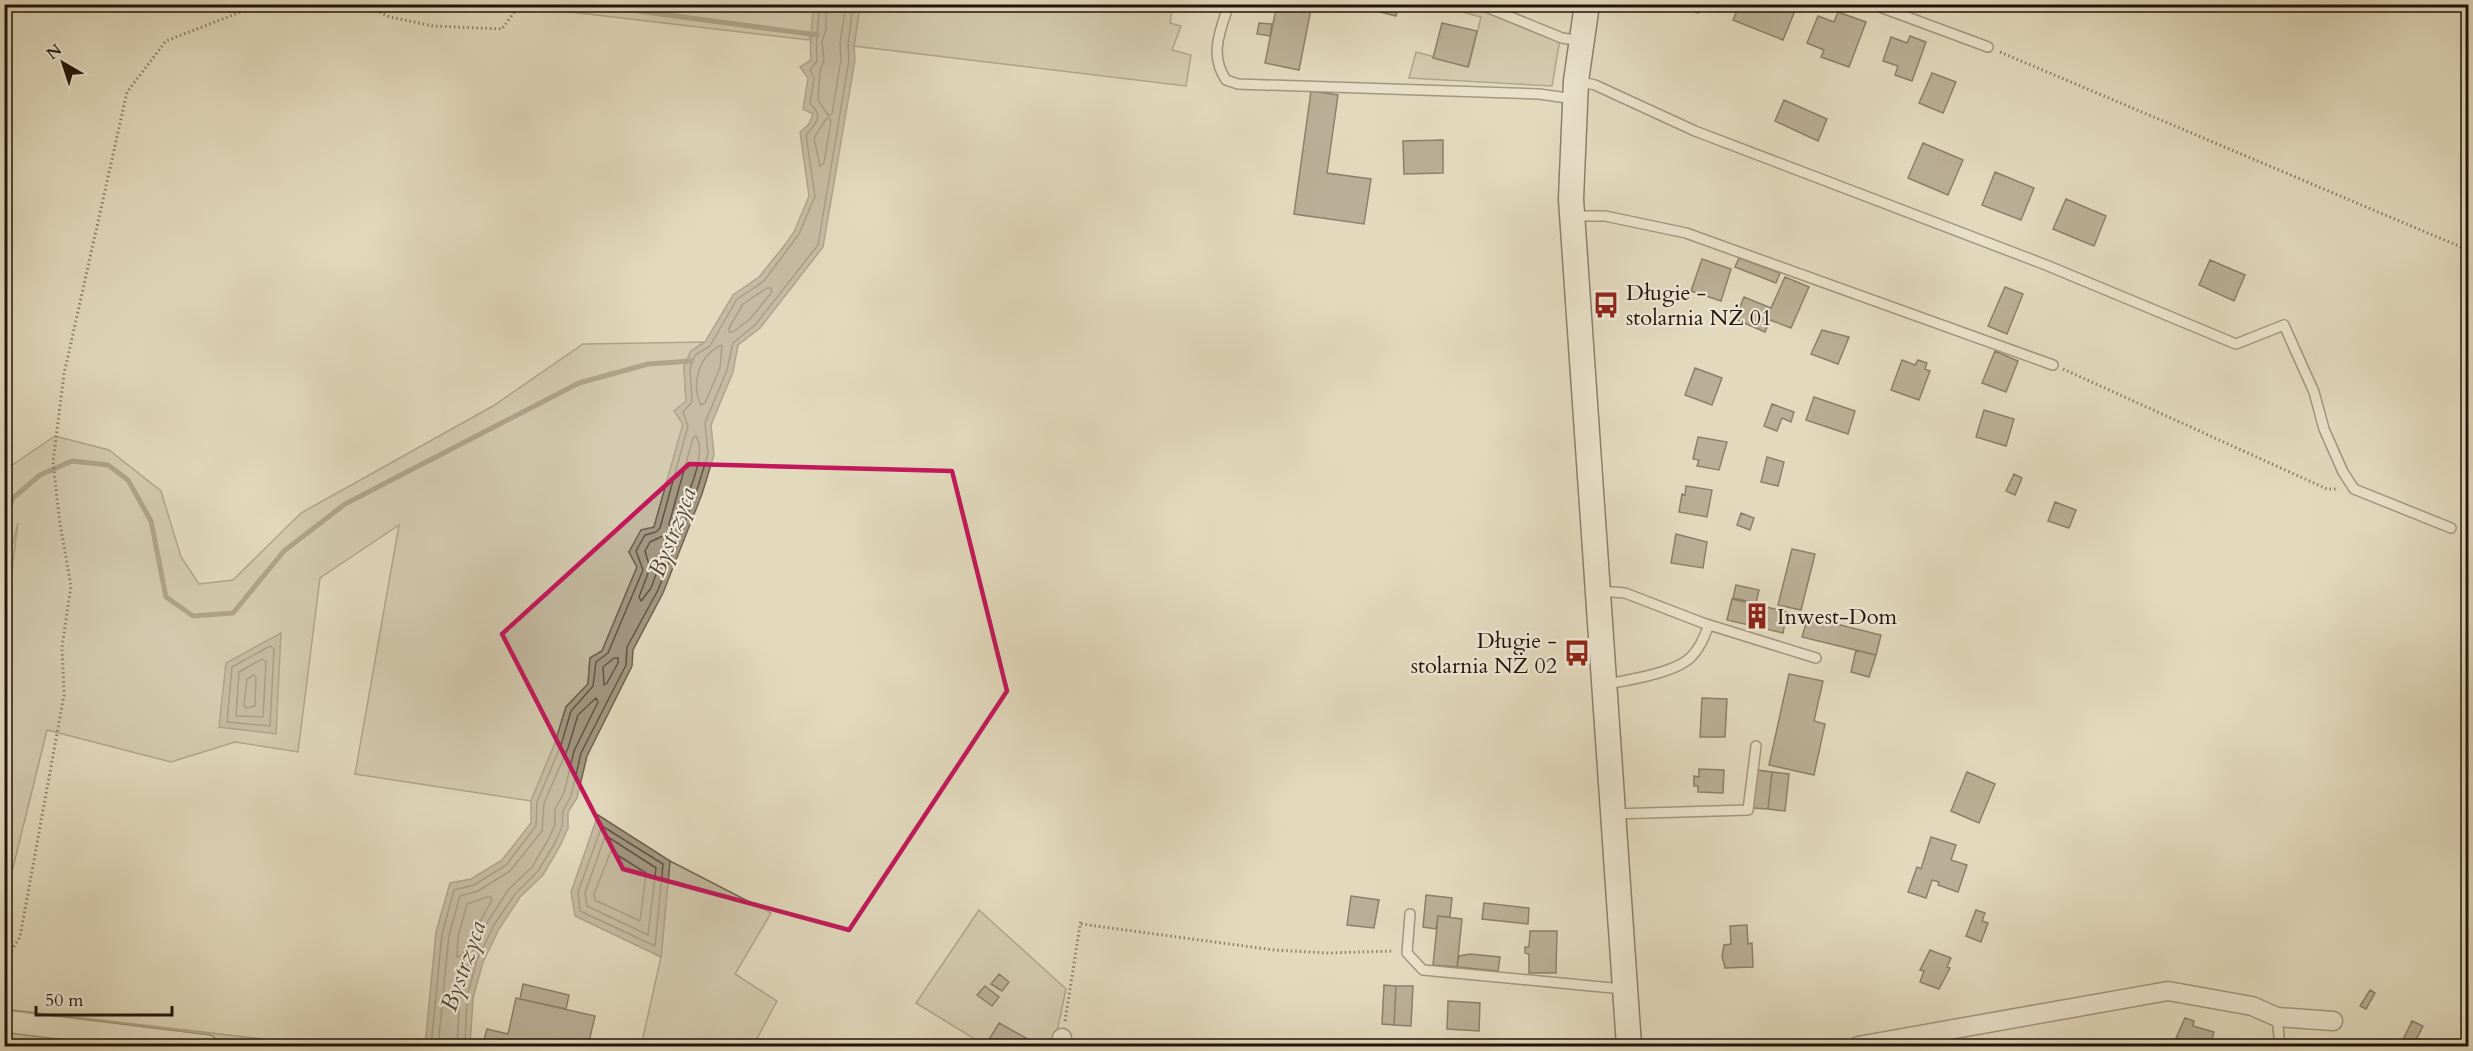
<svg xmlns="http://www.w3.org/2000/svg" width="2473" height="1051" font-family="Cardo,serif">
<style>
.green{fill:#c2b89f;stroke:#726654;stroke-width:1.5}
.water{fill:#a29680;stroke:#6f6250;stroke-width:1.5}
.lines{fill:none;stroke-linecap:round;stroke-linejoin:round}
.shore{stroke:#625444;stroke-width:1.5}
.stream{stroke:#6f6250;stroke-width:5}
.building{fill:#877a67;stroke:#231309;stroke-width:1.5}
.service-casing{stroke:#534536;stroke-width:12}
.minor-casing{stroke:#534536;stroke-width:21}
.tertiary-casing{stroke:#534536;stroke-width:24}
.secondary-casing{stroke:#231309;stroke-width:27}
.path{stroke:#231309;stroke-width:3;stroke-dasharray:1.5 3;stroke-linecap:butt}
.service{stroke:#ede7d5;stroke-width:9}
.minor{stroke:#ede7d5;stroke-width:18}
.tertiary{stroke:#ede7d5;stroke-width:21}
.secondary{stroke:#ede7d5;stroke-width:24}
.marked{fill:none;stroke:#c2185b;stroke-width:4.5;stroke-linejoin:round}
.labels{text-anchor:middle;stroke-width:4.5;stroke-linejoin:round;paint-order:stroke}
.poi-label{font-size:22px;fill:#231309;stroke:#ede7d5;text-anchor:start}
.water-label{font-size:24px;font-style:italic;fill:#564739;stroke:#ede7d5}
</style>
<rect width="100%" height="100%" fill="#e3dabe"/>
<filter id="stains"><feTurbulence type="fractalNoise" baseFrequency=".00333" numOctaves="4"/><feColorMatrix values="0 0 0 0 .2 0 0 0 0 .09 0 0 0 0 .02 0 0 0 .5 -.17"/></filter>
<radialGradient id="worn" r=".72"><stop offset=".6" stop-color="#630" stop-opacity="0"/><stop offset="1" stop-color="#630" stop-opacity=".3"/></radialGradient>
<path class="green" d="M1173,4L1170,23L1181,26L1172,50L1191,55L1186,86L854,46L860,5Z
M511,5H813V28L809,40Z
M1436,5H1469L1560,39L1552,86L1409,78L1416,52L1469,66L1481,17Z
M705,342L691,351L684,367L686,401L683,424L654,527L629,552L637,567L602,651L590,658L588,684L566,707L555,743L531,801L355,774L399,525L320,578L298,752L235,742L171,762L47,730L5,900L4,629L18,523L12,547L5,619V470L55,436L109,450L161,491L181,557L199,584L233,580L301,513L493,406L583,344Z
M670,861L771,913L735,974L777,1001L753,1046H641L661,957Z
M979,910L1066,989L1054,1046H986L916,1003Z
M5,1009L323,1046H5Z"/>
<path class="water" d="M813,5H860L854,46L855,60L823,247L760,328L738,345L733,372L711,425L714,455L702,494L663,593L633,650L632,666L587,756L577,798L568,812V828L560,846L543,875L520,897L499,929L483,962L473,998L470,1046H425L436,932L450,883L471,879L502,860L531,823V801L555,743L566,707L588,684L590,658L602,651L637,567L629,552L641,530L654,527L683,424L674,411L686,401L684,367L691,351L705,342L733,295L759,277L784,246L794,232L809,196L800,132L809,124L813,114L803,109L808,78L800,67L811,60C809,41 813,24 813,5Z
M281,633L276,734L219,727L226,663Z
M598,815L670,861L661,957L575,916L571,892Z"/>
<g class="lines">
<path class="shore" d="M826,4V29L822,42L824,60L820,71L818,100L829,116L832,114L841,59L840,44L846,4
M829,118L831,121L824,163L820,166L814,138L826,119Z
M767,288H771L772,292L750,319L733,332H729V328L743,304Z
M722,345L720,368L705,403L701,405C690,383 700,354 722,345Z
M696,436C709,454 683,506 674,526L671,527L669,524L693,438Z
M665,535L669,539L651,588L641,601L639,597L650,568L645,551L650,542Z
M270,646L274,649L270,726L227,722L232,667Z
M614,658H618V663L607,683L604,685L603,667Z
M262,659L266,662L263,717L236,716L239,672Z
M254,675L256,677L255,706L246,708L244,705L247,679Z
M602,826L663,864L655,946L580,911L578,892Z
M608,837L656,868L648,935L587,906L585,893L604,839Z
M611,851L646,873L640,921L595,900L594,894Z
M490,896L492,900L461,956L457,957L458,937L467,904Z
M431,1046L442,934L454,890L474,885L506,865L536,826L537,802L561,745L571,711L593,686L596,662L608,653L643,570L636,551L645,535L656,532L660,528L688,426L683,412L692,402L690,368L695,355L710,346L737,299L764,281L799,234L815,196L806,135C816,124 824,115 810,104L814,78L810,70L817,61C815,41 819,24 819,4
M438,1046L449,935L460,896L478,891L510,871L542,831L544,803L568,748L578,715L596,698L598,702L574,751L564,793L555,809V825L548,840L532,867L509,889L488,921L470,957L460,996L457,1046
M465,1046L467,997L477,960L494,925L515,894L538,871L555,843L562,827L563,811L571,796L581,753L626,665L627,647L658,590L696,493L708,454L705,423L727,370L733,343L756,324L818,245L849,60L848,45L853,4"/>
<path class="stream" d="M586,4L817,35
M4,520L13,498L40,475L72,461L108,465L128,480L151,521L166,597L193,616L233,613L284,551L345,504L579,383L648,364L691,361"/>
</g>
<path class="building" d="M1277,4H1312L1299,70L1265,63Z
M1349,4H1399L1396,16Z
M1674,4H1710L1709,7L1701,5L1698,13Z
M1740,4H1788L1796,8L1783,40L1733,20Z
M1838,12L1866,22L1849,67L1821,57L1824,50L1807,43L1818,16L1834,22Z
M1259,23L1272,24L1270,36L1257,34Z
M1442,23L1477,31L1468,67L1433,58Z
M1910,36L1926,42L1912,81L1895,75L1898,66L1883,61L1891,37L1907,43Z
M1932,73L1956,82L1943,113L1919,103Z
M1311,91L1338,95L1327,173L1371,179L1364,224L1294,214Z
M1784,100L1827,119L1818,141L1775,121Z
M1443,140V173L1404,174L1403,141Z
M1923,143L1963,160L1948,195L1908,178Z
M1995,172L2034,188L2021,220L1982,205Z
M2066,199L2106,216L2094,246L2053,229Z
M1739,258L1780,273L1776,283L1735,267Z
M1702,259L1731,269L1721,301L1691,291Z
M2210,260L2245,275L2234,301L2199,285Z
M1785,277L1809,287L1791,328L1770,320L1765,332L1735,319L1744,297L1771,308Z
M2005,287L2023,294L2007,334L1988,326Z
M1822,330L1849,337L1838,364L1811,354Z
M1995,351L2018,361L2006,392L1982,383Z
M1902,360L1915,365L1918,360L1927,363L1925,369L1930,371L1919,400L1891,390Z
M1695,368L1722,378L1712,405L1685,395Z
M1814,397L1855,411L1848,434L1806,420Z
M1772,404L1794,412L1791,422L1782,418L1777,431L1764,426Z
M1984,410L2014,419L2006,446L1976,437Z
M1698,437L1727,442L1719,470L1697,466L1699,460L1693,459Z
M1767,457L1784,462L1778,486L1761,482Z
M2014,474L2022,478L2015,495L2006,491Z
M1686,486L1712,490L1707,517L1679,512L1682,494L1685,495Z
M2055,502L2076,510L2069,528L2048,521Z
M1741,513L1754,518L1750,530L1737,525Z
M1676,534L1707,542L1703,568L1671,563Z
M1792,549L1815,554L1801,610L1778,605Z
M1736,585L1759,590L1756,603L1733,598Z
M1732,599L1787,612L1783,633L1727,620Z
M1808,617L1881,635L1876,655L1802,637Z
M1856,650L1876,655L1869,677L1851,672Z
M1789,674L1823,681L1814,721L1825,724L1814,775L1769,765Z
M1702,698L1727,699L1725,737H1700Z
M1699,769L1724,770L1723,793L1698,792V786H1694V776L1699,777Z
M1757,770L1772,772L1768,809L1753,808Z
M1772,772L1789,774L1785,811L1768,809Z
M1967,772L1995,784L1979,823L1951,811Z
M1931,837L1956,845L1951,860L1967,865L1958,892L1938,885L1939,882L1932,880L1926,898L1908,892L1917,867L1921,869Z
M1426,895L1452,898L1450,917L1438,916L1436,929L1423,927Z
M1351,896L1379,900L1374,928L1347,925Z
M1484,903L1529,908L1528,924L1482,919Z
M1976,910L1985,913L1982,921L1988,923L1981,942L1966,936Z
M1438,916L1462,919L1457,967L1433,965Z
M1747,925L1748,944L1752,943L1753,967L1725,968L1722,956L1724,945L1731,944L1730,926Z
M1530,931H1557L1556,973H1529V954L1525,953V947H1529Z
M1930,950L1951,958L1947,967L1950,968L1939,989L1920,982L1924,971L1920,970Z
M1470,954L1500,957L1498,971L1457,967L1459,956Z
M999,974L1009,982L1002,991L991,984Z
M523,984L569,995L566,1009L520,999Z
M1384,985L1396,986L1394,1025L1382,1024Z
M985,986L999,997L992,1006L977,995Z
M1396,986H1413L1411,1026L1394,1025Z
M2370,990L2375,993L2366,1009L2360,1006Z
M516,998L595,1016L588,1046H511L484,1040L487,1029L508,1034Z
M1448,1001L1480,1003L1479,1031L1447,1029Z
M2185,1018L2194,1021L2193,1026L2214,1032L2210,1046H2176L2179,1039L2176,1038Z
M2412,1021L2423,1026L2413,1046H2400Z
M999,1023L1026,1038L1021,1046H992L987,1043Z"/>
<g class="lines">
<g class="service-casing">
<path id="service" d="M1229,4C1220,31 1209,55 1226,80L1238,84L1539,94L1575,99
M1479,4L1562,38L1581,41
M1872,4L1988,47
M1576,81L1595,85L1695,131L2046,265L2236,344L2284,325L2314,392L2324,429L2343,472L2354,489L2451,528
M1574,216H1605L1686,233L2053,365
M1599,591L1625,593L1703,623L1816,658
M1607,684C1628,680 1675,673 1691,657C1700,648 1704,637 1709,625
M1613,814L1748,810L1756,746
M1410,914L1407,953L1423,970L1623,989
M2277,1017L2280,1046"/>
</g>
<g class="minor-casing">
<path id="minor" d="M1060,1046L1062,1038
M1858,1046L2168,991L2252,1006L2277,1017L2333,1021"/>
</g>
<g class="tertiary-casing">
<path id="tertiary" d="M4,1021L207,1046"/>
</g>
<g class="secondary-casing">
<path id="secondary" d="M1587,4L1576,81L1571,199L1629,1046"/>
</g>
<path class="path" d="M286,4L371,8L390,17L433,26L502,29L520,4
M2000,52L2468,250
M2063,369L2327,489H2337
M1081,924L1274,950L1329,953L1393,951
M4,962L20,937L64,695L62,647L71,586L60,524L53,462L64,374L127,92L166,41L261,4
M1065,1021L1081,919"/>
<use href="#service" class="service"/>
<use href="#minor" class="minor"/>
<use href="#tertiary" class="tertiary"/>
<use href="#secondary" class="secondary"/>
</g>
<path d="M0 0H2473V1051H0ZM689,464L952,471L1007,691L849,930L623,869L502,634Z" fill="#e3dabe" fill-opacity=".55" fill-rule="evenodd"/>
<path class="marked" d="M689,464L952,471L1007,691L849,930L623,869L502,634Z"/>
<defs>
<g id="bus-bare" transform="scale(2.07)"><path d="M-5-6H5V4H4V6H2V4H-2V6H-4V4H-5ZM-3.5-4V0h7V-4ZM-3.5 1.2v1.5H-2V1.2ZM2 1.2v1.5H3.5V1.2Z" fill="#8f2418" stroke="#ede7d5" stroke-width="2.5" paint-order="stroke"/></g>
<g id="building-bare" transform="scale(2.07)"><path d="M-4-6H4V6H1V3H-1V6H-4ZM-2.5-4.3h1.7v1.8h-1.7ZM.8-4.3h1.7v1.8H.8ZM-2.5-1h1.7V.8h-1.7ZM.8-1h1.7V.8H.8Z" fill="#8f2418" stroke="#ede7d5" stroke-width="2.5" paint-order="stroke"/></g>
</defs>
<g fill-rule="evenodd">
<use href="#bus-bare" x="1606" y="305"/>
<use href="#building-bare" x="1757" y="616"/>
<use href="#bus-bare" x="1577" y="653"/>
</g>
<g class="labels">
<g class="poi-label">
<text x="1626" y="300">Długie -<tspan x="1626" dy="25">stolarnia NŻ 01</tspan></text>
<text x="1777" y="624">Inwest-Dom</text>
<text x="1557" y="648" text-anchor="end">Długie -<tspan x="1557" dy="25">stolarnia NŻ 02</tspan></text>
</g>
<g class="water-label">
<text transform="translate(672 532) rotate(-69)" y="8">Bystrzyca</text>
<text transform="translate(463 966) rotate(-71)" y="8">Bystrzyca</text>
</g>
</g>
<rect width="2473" height="1051" fill="none" stroke="#e3dabe" stroke-width="24"/>
<rect x="6" y="6" width="2461" height="1039" fill="none" stroke="#231309" stroke-width="3"/>
<rect x="12" y="12" width="2449" height="1027" fill="none" stroke="#231309" stroke-width="1.5"/>
<g transform="translate(63 63) rotate(321)" stroke="#ede7d5" stroke-width="4.5" paint-order="stroke">
<path d="M0-4.5L10 22L0 15L-10 22Z" fill="#231309"/>
<text y="-9" font-size="16" font-weight="bold" text-anchor="middle" fill="#231309">N</text>
</g>
<path d="M36 1006v9h136v-9" fill="none" stroke="#231309" stroke-width="3"/>
<text x="45" y="1006" font-size="18" fill="#231309" stroke="#ede7d5" stroke-width="4.5" paint-order="stroke">50 m</text>
<rect width="100%" height="100%" filter="url(#stains)"/>
<rect width="100%" height="100%" fill="url(#worn)"/>
</svg>
